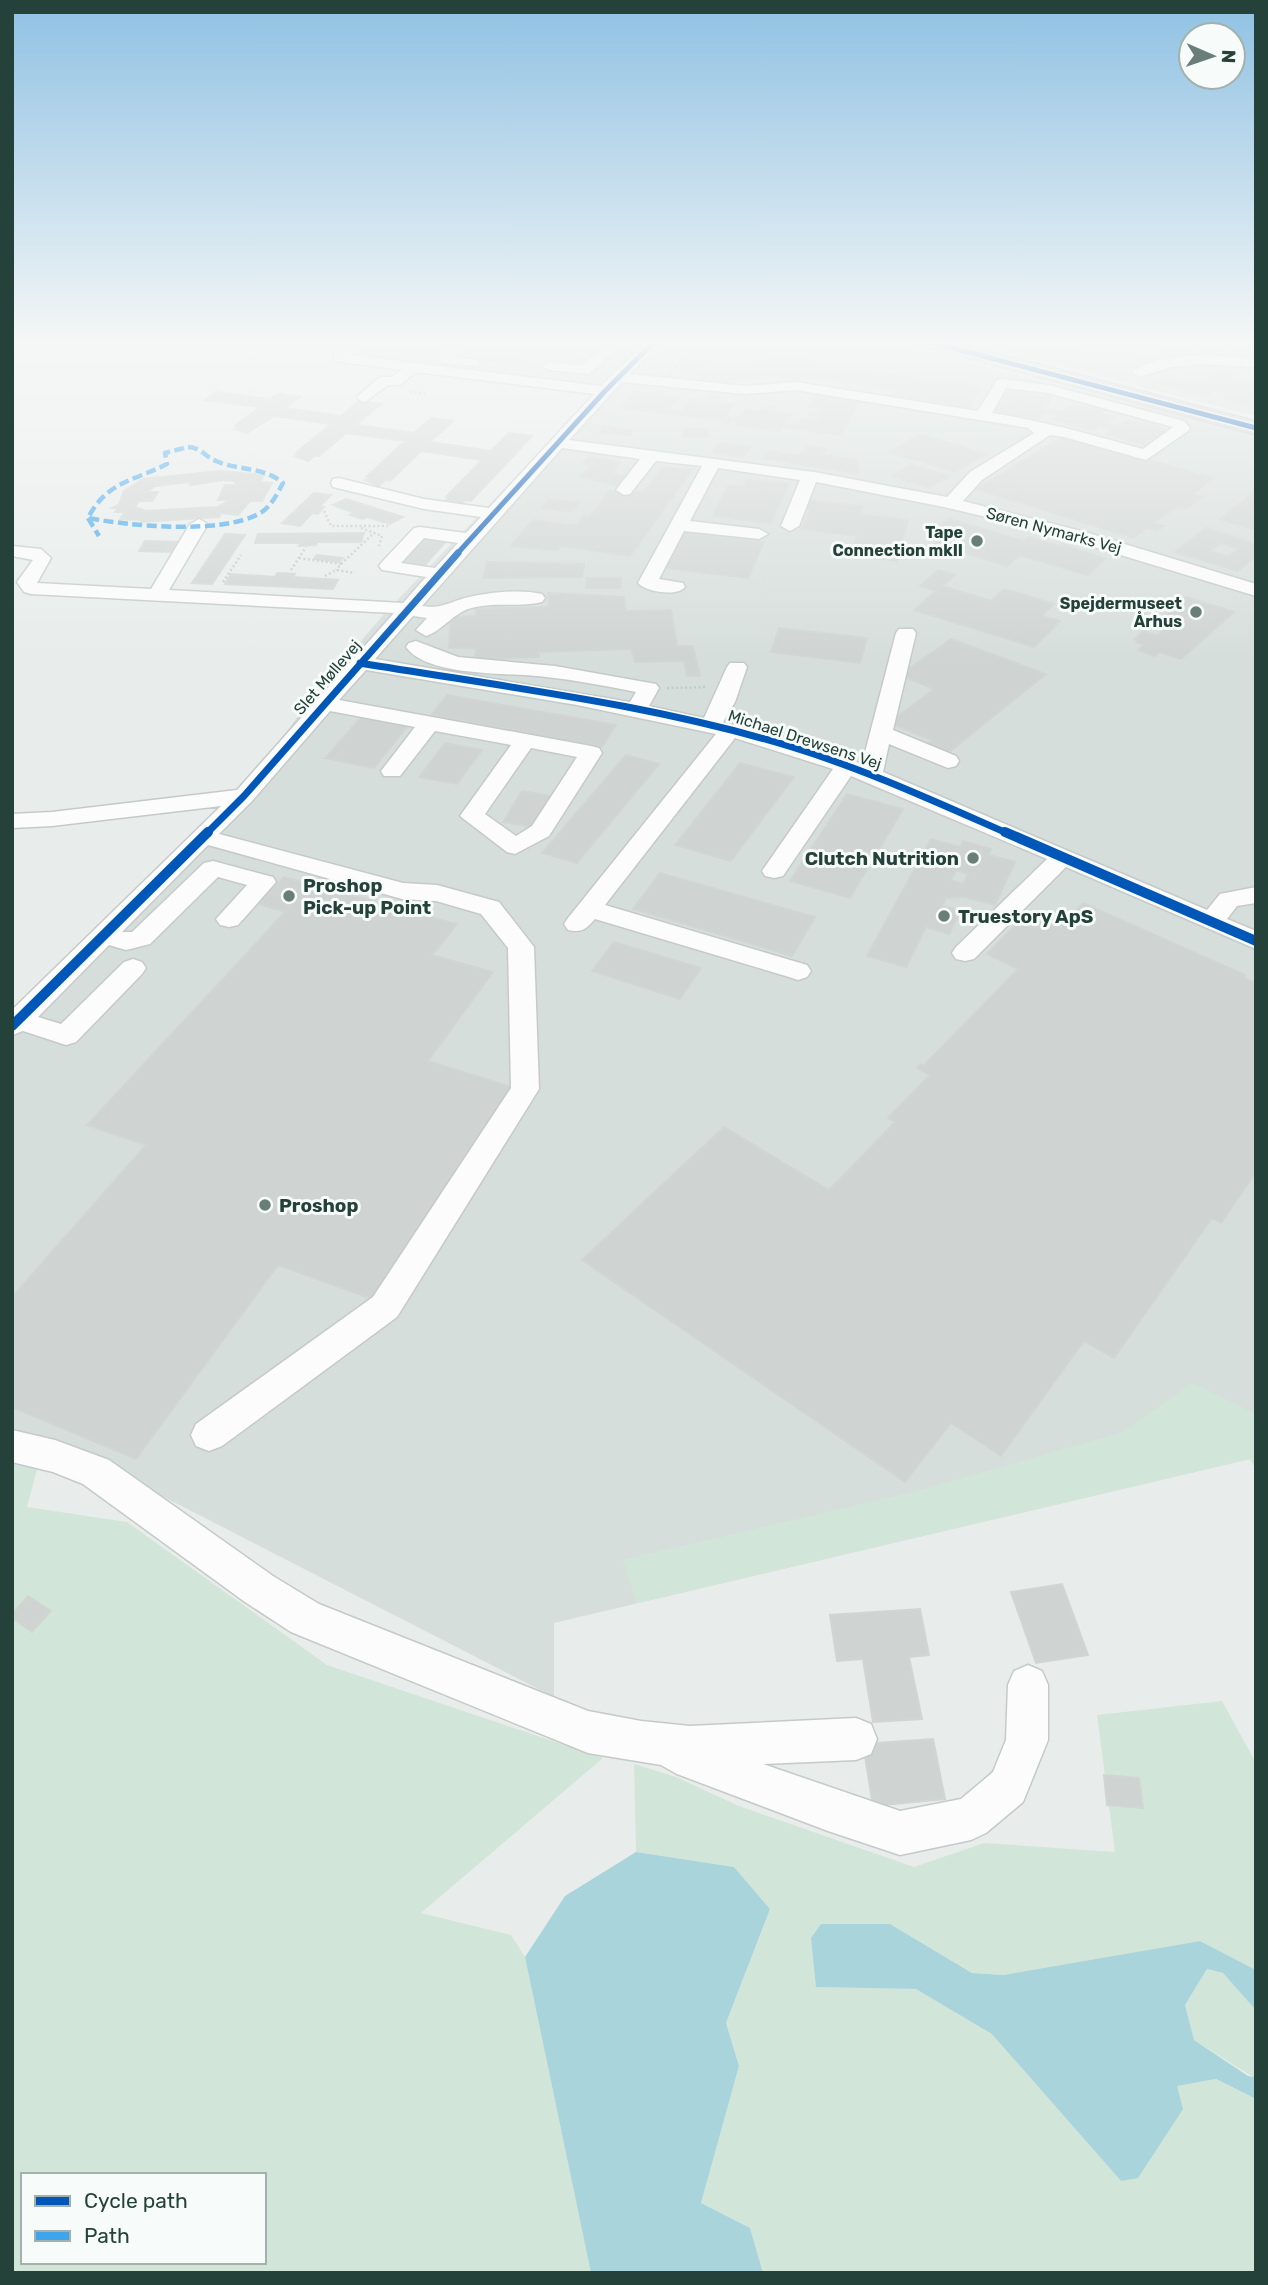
<svg xmlns="http://www.w3.org/2000/svg" width="1268" height="2285" font-family="Rubik,sans-serif">
<style>
.built{fill:#d6dedb}
.green{fill:#d1e6d8;fill-rule:evenodd}
.water{fill:#a9d4db}
.building{fill:#cfd4d2;stroke:#d1d6d4;stroke-width:2;fill-rule:evenodd}
.lines{fill:none;stroke-linecap:round;stroke-linejoin:round}
.minor-casing{stroke:#c5cac8;stroke-width:3}
.major-casing{stroke:#c3ccc9;stroke-width:4}
.path{stroke:#c3ccca;stroke-width:2.5;stroke-dasharray:2 2.5;stroke-linecap:butt}
.minor{fill:#fcfcfc;fill-rule:evenodd}
.major{fill:#cfd7d5;fill-rule:evenodd}
.quiet{stroke:#3ea4ec;stroke-width:4.5;stroke-dasharray:10 4.5;stroke-linecap:butt}
.cycleway-far2-casing{stroke:#f7fbf9;stroke-width:8}
.cycleway-far1-casing{stroke:#f7fbf9;stroke-width:10}
.cycleway-casing{stroke:#f7fbf9;stroke-width:14}
.cycleway-far2{stroke:#0057b8;stroke-width:5}
.cycleway-far1{stroke:#0057b8;stroke-width:7}
.cycleway{stroke:#0057b8;stroke-width:10}
.poi-dot{fill:#697e78;stroke:#f7fbf9;stroke-width:2.5}
.labels{text-anchor:middle;stroke-width:6;stroke-linejoin:round;paint-order:stroke}
.far-street-label{font-size:16px;fill:#24423a;stroke:#f7fbf9}
.far-poi-label{font-size:16px;font-weight:bold;fill:#24423a;stroke:#f7fbf9;text-anchor:end}
.poi-label{font-size:19px;font-weight:bold;fill:#24423a;stroke:#f7fbf9;text-anchor:start}
</style>
<rect width="100%" height="100%" fill="#e8edeb"/>
<path class="built" d="M371,340H878L1256,435V1469L1250,1459L554,1623V1697L47,1437L12,1431V1011L244,786L313,697L385,613L602,387L356,356Z
M963,340H1256V416L1134,385Z"/>
<path class="green" d="M1107,340H1158L1159,361C1147,364 1131,358 1121,351L1114,356H1094L1083,352Z
M1192,1383L1256,1414V1469L1250,1459L637,1603L623,1560L914,1492L1124,1432Z
M12,1461L38,1466L27,1507L127,1522L327,1665L603,1758L421,1913L511,1935L525,1957L591,2273H12ZM23,2175H264V2262H23Z
M1222,1701L1256,1763V1970L1200,1941L1003,1975L972,1973L890,1924L817,1987L917,1989L993,2034L1121,2181L1176,2086L1216,2079L1256,2099V2273H763L750,2228L701,2203L739,2066L726,2023L770,1909L734,1867L636,1852L634,1764L676,1777L739,1806L914,1867L984,1843L1115,1852L1097,1715Z
M1207,1969L1223,1973L1254,2008L1256,2075L1253,2077L1194,2040L1185,2005Z"/>
<path class="water" d="M636,1852L734,1867L770,1909L726,2023L739,2066L701,2203L750,2228L763,2273H591L525,1957L565,1896Z
M821,1924H890L972,1973L1003,1975L1200,1941L1256,1970V2015L1254,2008L1223,1973L1207,1969L1185,2005L1194,2040L1248,2076L1253,2077L1256,2075V2099L1216,2079L1177,2086L1183,2109L1138,2178L1121,2181L992,2034L916,1989L816,1987L811,1938Z"/>
<path class="building" d="M482,340H609V342L591,358L581,361L572,353L536,349L521,364L463,358Z
M1166,340H1172L1195,343L1194,348L1164,344Z
M1221,340H1256V352L1219,347Z
M793,356L826,365L981,387L968,409L948,406L949,403L895,395L899,390L817,378H797V383H791V378L773,377L720,381L668,374L681,359L735,366Z
M1227,365L1234,366L1232,371L1241,373L1231,379L1256,386V408L1224,400L1232,394L1213,389L1208,396L1158,383L1163,377L1196,385Z
M657,390L664,391L660,395L679,397L669,409L682,411L691,399L709,401L712,396L719,397L716,402L735,404L725,416L739,418L746,409L764,411L767,406L775,407L772,412L791,414L785,423L798,425L802,418L818,420L820,416L808,415L809,412L822,413L824,409L809,407L816,396L860,402L841,435L782,427L780,431L734,425L737,421H731L729,424L724,423L725,421L621,408L636,392L653,394Z
M1006,391L1051,397L1045,408L1063,411L1073,405L1104,411L1101,413L1115,417L1106,423L1118,426L1128,420L1142,424L1145,422L1171,432L1150,447L1106,434L1113,430L1100,426L1093,431L1051,419L1058,415L1043,412L1038,421L992,414L998,403L1006,404L1007,402L999,401Z
M216,392L270,399L278,394L300,397L284,408L341,416L359,401L381,404L356,425L414,433L431,418L453,421L430,442L491,451L509,433L532,436L471,501L465,500L460,506L445,501L448,498L446,497L482,460L421,451L390,481L385,480L379,486L365,480L369,478L366,477L405,441L346,433L319,456H314L308,461L295,456L298,454L296,453L331,424L274,416L247,433L235,429L238,427L235,426L260,407L205,400Z
M602,426L631,430V435L600,433Z
M683,429H707L708,437H684Z
M921,434L986,454L955,472L889,452Z
M1064,436L1213,478L1193,494L1202,497L1186,509L1177,507L1153,523L1164,526L1158,531L1147,528L1133,538L976,489Z
M719,443L750,447L743,457L712,453Z
M808,446L826,449L822,454L857,460L859,474L764,458L770,451L799,456Z
M589,457L620,462L613,474L627,476L618,486L580,477L591,465L583,464Z
M911,464L949,476L929,488L892,476Z
M663,467L692,470L630,556L561,546L557,550L511,546L533,520L576,526L584,516L589,517L610,491L644,492Z
M220,471L264,475L260,482L272,483L262,501H250L238,515L221,513L219,517L141,522L142,520L120,519L125,512H115L117,508H112L119,504L124,491L143,479ZM224,480L234,481L237,485H225L218,500H229L218,507L146,511L135,507L139,501H152L158,492H147L155,486L190,482V485Z
M746,480L788,484L771,523L713,516L729,485L743,487Z
M1256,490V530L1220,519Z
M314,493L331,495L319,507H324L318,514L312,513L300,526L282,523Z
M346,499L403,517L390,524L367,517L363,519L350,515L355,513L333,505Z
M548,499L579,502L573,512L542,508Z
M806,500L862,506L860,514L908,520L897,561L850,555L857,536L802,529L810,509L803,508Z
M949,519L1024,541L1029,537L1060,546L1062,544L1105,559L1087,575L1020,555L1007,566L934,543L947,533L934,529Z
M1206,528L1256,544V556L1238,571L1175,552ZM1221,543L1239,548L1228,557L1210,551Z
M683,532L764,542L748,578L664,568Z
M364,533L361,542H317L316,545L299,546L300,543H255L258,534Z
M225,534L245,535L212,584L192,583Z
M428,535L449,538L425,565L403,561Z
M145,541L184,542L178,552L139,551Z
M317,555L343,558L339,562L314,559Z
M487,562L584,564L582,577L483,578Z
M938,570L955,575L942,586L991,601L1004,589L1054,604L1041,616L1060,621L1034,647L914,610L936,591L920,586Z
M277,573L295,574L293,577L338,580L333,589L225,584L231,574L275,577Z
M587,578H621L620,588H586Z
M548,593L624,597L626,611L671,610L677,646H693L700,676H687L684,661L635,662L631,649L539,652V657L475,659L476,648H449L451,617L476,616V609L549,607Z
M1186,597L1234,612L1181,659L1160,652L1155,656L1138,650L1144,645L1136,642L1138,640L1135,639L1144,631L1157,636L1166,628L1153,624Z
M779,628L867,638L860,663L771,652Z
M951,639L1046,674L949,752L928,743L932,740L889,723L934,689L900,675Z
M447,695L616,725L602,747L431,715Z
M364,714L411,722L374,768L325,758Z
M445,743L482,750L457,784L419,777Z
M626,755L659,764L577,863L542,853Z
M740,763L794,777L731,861L675,845Z
M522,791L551,796L532,827L503,822Z
M847,794L903,809L850,898L790,881Z
M931,839L960,847L963,841L991,849L989,855L1015,862L995,905L964,897L946,898L942,906L961,911L949,934L926,927L906,967L867,956ZM956,870L968,874L963,884L951,880Z
M660,873L815,917L792,956L633,909Z
M284,877L457,924L432,955L493,972L428,1061L515,1088L375,1300L278,1265L136,1459L12,1407V1297L146,1145L87,1125L285,912L259,904Z
M1083,903L1245,975L1243,978L1256,983V1172L1221,1223L1212,1218L1114,1358L1084,1341L1001,1456L951,1423L905,1482L582,1260L724,1127L829,1190L895,1122L888,1118L930,1075L917,1068L921,1064L923,1066L1018,969L987,954L1027,913L1059,928Z
M614,942L701,968L680,999L592,971Z
M1062,1584L1088,1655L1036,1663L1011,1592Z
M28,1596L51,1611L32,1632L12,1618V1614Z
M920,1609L929,1655L909,1657L922,1719L873,1722L863,1659L837,1661L830,1615Z
M933,1739L945,1799L873,1806L863,1744Z
M1104,1775L1139,1778L1143,1808L1107,1805Z"/>
<g class="lines">
<g class="minor-casing">
<path id="minor" d="M349,340H364L350,355L601,386L648,340H663L630,374L745,386L796,382L978,411L997,380L1002,379L1049,385L1184,421L1190,428L1188,431L1146,460L1064,437L1050,435L982,480L963,501L1085,532L1256,584V596L1028,527L944,507L816,482L799,526L790,531L781,526L800,480L718,468L690,521L759,529L768,534L759,539L684,531L659,579L683,583L685,587C677,597 646,592 638,583L702,466L656,461L630,494L624,495L616,490L640,459L562,448L422,606C444,609 448,602 469,597C491,592 521,589 542,594L545,598L542,602C518,608 492,601 468,609C452,615 440,632 426,636L416,630L427,618L413,616L375,659L630,702L636,692C606,686 576,680 546,677C510,672 428,678 406,647L409,643L416,641L458,657L555,666L656,684L659,688L649,706L704,718L727,667L730,663H744L747,667L735,702L723,722L799,742L862,764L896,633L899,629H913L916,633L893,730L956,756L959,761L956,766L948,768L889,744L883,772L1207,910L1220,894L1256,887V903L1237,906L1227,919L1256,931V949L1066,867L974,959L965,961L956,959L952,953L956,947L1047,859L851,776L783,876L774,878L765,876L762,871L833,769L735,738L605,905L807,965L811,971L807,977L798,980L789,977L595,919C586,929 582,933 568,930L564,924L568,918L716,734L577,705L366,670L339,700L591,746L599,748L602,753L549,836L515,854L507,852L460,816L511,745L435,731L400,776H384L381,771L415,727L330,711L252,801L219,834L403,883L437,885L499,902L534,947L539,1089L397,1317L222,1446L209,1451L196,1446L191,1435L196,1424L373,1297L511,1088L508,948L481,914L436,901L402,899L208,845L122,932H132L204,863L213,861L273,877L276,882L238,925L229,927L220,925L216,919L247,885L218,877L150,944L126,950L109,945L38,1017L61,1024L124,962L133,959L142,962L146,968L142,974L76,1042L66,1045L23,1031L12,1035V1010L221,806L52,826L12,828V814L52,812L237,790L394,613L31,594L24,592L17,582L33,560L12,556V546L41,549L51,558L37,583L151,589L190,524L199,519L208,524L169,590L403,603L426,577L382,570L379,566L382,562L414,528L420,527L466,533L481,517L424,509L333,487L331,483L333,479L339,478L424,499L489,508L594,394L416,372L400,385H388L365,402L360,400L357,397L360,394L380,377H392L401,370L334,361V355ZM622,382L745,394L796,390L1028,428L1034,433L970,472L947,497L814,472L569,440ZM1006,388L1048,393L1173,427L1143,449C1093,435 1043,421 992,413ZM424,538L458,543L435,568L401,563ZM531,748L577,757L532,826L516,836L485,814Z
M457,340H474L454,357L478,360L480,363L478,366L440,363L438,360L445,348Z
M607,340H621L622,344L589,374L550,370L543,366L550,362L581,366L608,343Z
M1211,355L1256,359V367L1196,364L1168,368L1139,377L1132,373C1150,356 1187,356 1211,355Z
M12,1430L55,1440L109,1460L273,1576L319,1604L588,1711L641,1721L690,1726L856,1718L871,1724L877,1739L871,1754L856,1760L763,1764L900,1811L961,1799L993,1772L1006,1740L1008,1685L1014,1671L1028,1665L1042,1671L1048,1685V1740L1023,1802L986,1833L971,1840L900,1855L828,1831L677,1774L661,1765L588,1753L291,1632L245,1602L83,1484L53,1472L12,1462Z"/>
</g>
<g class="major-casing">
<path id="major" d="M913,340H945L1256,422V434L916,344Z"/>
</g>
<path class="path" d="M410,392L427,394
M324,511L331,526H388
M361,528L382,536L379,546
M299,558L341,564L336,570
M341,564L374,533
M291,570L306,547
M325,576L336,570L355,573
M223,582L241,555
M667,688L707,687"/>
<use href="#minor" class="minor"/>
<use href="#major" class="major"/>
<path class="quiet" d="M188,447C202,448 204,456 216,461C239,471 263,466 283,483C277,494 271,507 260,513C223,535 130,526 88,518C107,481 134,481 167,464L165,453Z
M88,518L99,536"/>
<g class="cycleway-far2-casing">
<path id="cycleway-far2" d="M922,340L1256,428
M456,555L605,391L656,340"/>
</g>
<g class="cycleway-far1-casing">
<path id="cycleway-far1" d="M360,663C504,687 652,704 792,747C867,770 938,803 1009,834
M206,834L244,796L458,553"/>
</g>
<g class="cycleway-casing">
<path id="cycleway" d="M1005,832L1256,941
M12,1026L208,832"/>
</g>
<use href="#cycleway-far2" class="cycleway-far2"/>
<use href="#cycleway-far1" class="cycleway-far1"/>
<use href="#cycleway" class="cycleway"/>
</g>
<linearGradient id="sky" x2="0" y2="1"><stop stop-color="#8fc1e3"/><stop offset="0.52" stop-color="#f5f7f6"/><stop offset="1" stop-color="#f5f7f6" stop-opacity="0"/></linearGradient>
<rect width="1268" height="660" fill="url(#sky)"/>
<g class="poi-dot">
<circle cx="977" cy="541" r="7"/>
<circle cx="1196" cy="612" r="7"/>
<circle cx="973" cy="858" r="7"/>
<circle cx="289" cy="896" r="7"/>
<circle cx="944" cy="916" r="7"/>
<circle cx="265" cy="1205" r="7"/>
</g>
<g class="labels">
<g class="far-street-label">
<text transform="translate(1054 530) rotate(15)" y="6">Søren Nymarks Vej</text>
<text transform="translate(327 677) rotate(-49)" y="6">Slet Møllevej</text>
<text transform="translate(805 739) rotate(18)" y="6">Michael Drewsens Vej</text>
</g>
<g class="far-poi-label">
<text x="963" y="538">Tape<tspan x="963" dy="18">Connection mkII</tspan></text>
<text x="1182" y="609">Spejdermuseet<tspan x="1182" dy="18">Århus</tspan></text>
</g>
<g class="poi-label">
<text x="959" y="865" text-anchor="end">Clutch Nutrition</text>
<text x="303" y="892">Proshop<tspan x="303" dy="22">Pick-up Point</tspan></text>
<text x="958" y="923">Truestory ApS</text>
<text x="279" y="1212">Proshop</text>
</g>
</g>
<rect width="1268" height="2285" fill="none" stroke="#24423a" stroke-width="28"/>
<rect x="21" y="2173" width="245" height="91" fill="#f7fbf9" stroke="#a3b1ad" stroke-width="2"/>
<rect x="35" y="2196" width="35" height="10" fill="#0057b8" stroke="#a3b1ad" stroke-width="2"/>
<text x="84" y="2208" font-size="21" fill="#24423a">Cycle path</text>
<rect x="35" y="2231" width="35" height="10" fill="#3ea4ec" stroke="#a3b1ad" stroke-width="2"/>
<text x="84" y="2243" font-size="21" fill="#24423a">Path</text>
<g transform="translate(1212 56) rotate(92)"><circle r="33" fill="#f7fbf9" stroke="#a3b1ad" stroke-width="2"/>
<path d="M0-5L12 26L0 18L-12 26Z" fill="#697e78"/>
<text y="-10" font-size="19" font-weight="bold" text-anchor="middle" fill="#24423a">N</text>
</g>
</svg>
